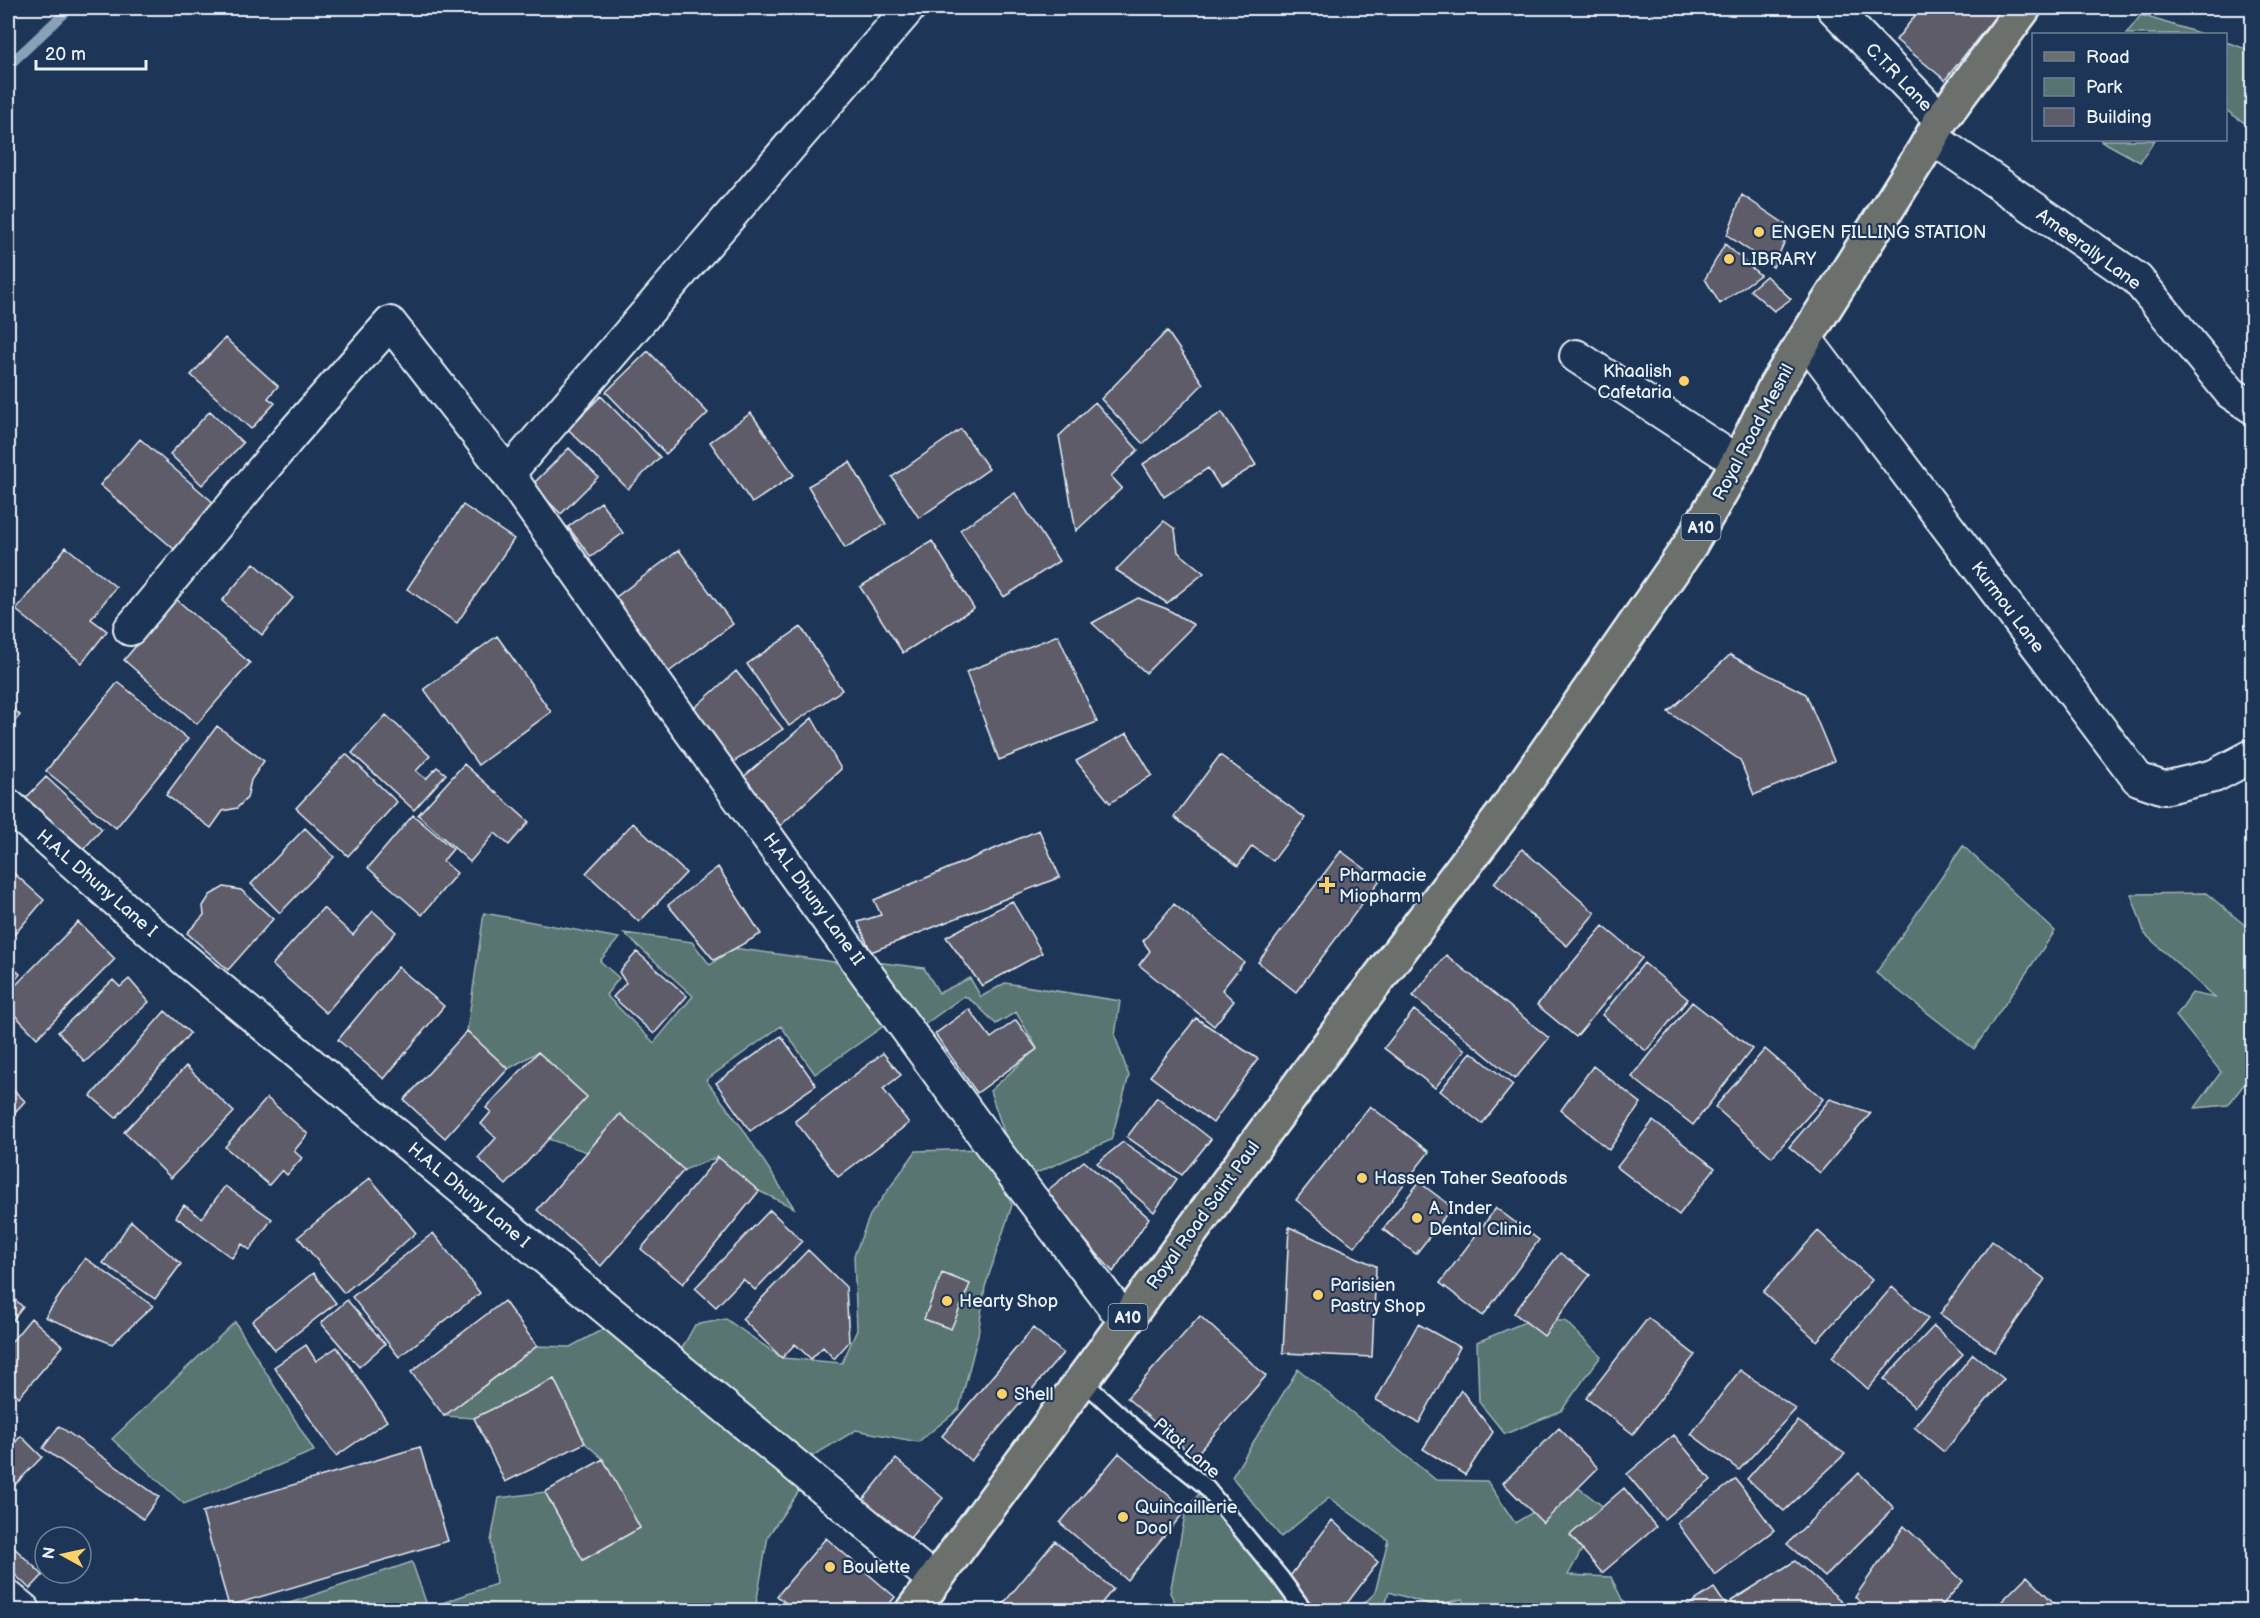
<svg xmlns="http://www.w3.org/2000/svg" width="2260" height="1618" font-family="'Balsamiq Sans',sans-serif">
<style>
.green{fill:#587471;stroke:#a0b2b4;stroke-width:1.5}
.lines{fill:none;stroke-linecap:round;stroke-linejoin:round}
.stream{stroke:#87a2b8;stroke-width:10}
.building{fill:#5e5c6a;stroke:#e8f1f8;stroke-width:1.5}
.service-casing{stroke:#e8f1f8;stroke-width:20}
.minor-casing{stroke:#e8f1f8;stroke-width:36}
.primary-casing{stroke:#e8f1f8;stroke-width:38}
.service{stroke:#1d3557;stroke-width:15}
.minor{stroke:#1d3557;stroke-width:32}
.primary{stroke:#6c706d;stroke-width:33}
.poi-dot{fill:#ffd166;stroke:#1d3557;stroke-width:2}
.labels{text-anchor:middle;stroke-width:4.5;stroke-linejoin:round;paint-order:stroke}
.shield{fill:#1d3557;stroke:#abb9c8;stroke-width:1.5}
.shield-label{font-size:16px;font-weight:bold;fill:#e8f1f8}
.street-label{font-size:18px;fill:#e8f1f8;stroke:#1d3557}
.poi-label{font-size:18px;fill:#e8f1f8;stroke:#1d3557;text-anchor:start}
</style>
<rect width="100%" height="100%" fill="#1d3557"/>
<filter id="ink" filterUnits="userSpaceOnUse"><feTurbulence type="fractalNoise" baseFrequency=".0167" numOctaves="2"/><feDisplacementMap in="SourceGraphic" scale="12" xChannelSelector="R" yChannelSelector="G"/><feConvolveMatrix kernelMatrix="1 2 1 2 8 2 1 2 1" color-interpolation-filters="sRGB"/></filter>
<g filter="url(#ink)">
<path class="green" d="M2141,15L2202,34H2126Z
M2226,42L2252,51V128L2226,110Z
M2100,140H2155L2140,162Z
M1963,846L2055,931L1974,1049L1876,973Z
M2206,893L2252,931V1074L2228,1105L2195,1108L2221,1072L2176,1016L2192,993L2215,998L2145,934L2131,894Z
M484,913L619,938L600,961L619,978L606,995L654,1043L693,996L624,933L692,942L710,965L733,948L841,963L885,1025L815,1074L781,1026L706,1080L743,1129L794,1208L759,1191L718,1157L684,1170L620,1114L587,1152L548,1139L586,1096L538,1052L508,1069L467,1031Z
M867,961L924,968L939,993L970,978L981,997L1005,983L1120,1001L1115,1036L1129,1076L1111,1140L1034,1174L1008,1144L990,1091L1037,1048L1016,1012L996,1024L975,1003L964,996L917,1030Z
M985,1149L1012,1205L985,1287L978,1335L959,1409L918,1442L856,1430L784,1473L801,1488L768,1536L755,1610H269L412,1562L428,1608L496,1584L491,1541L499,1498L545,1492L583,1560L640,1528L603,1459L585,1443L554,1379L474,1418L444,1416L537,1346L570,1347L611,1325L668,1373L695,1325L726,1319L782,1358L842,1363L857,1330L854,1256L870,1215L916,1151Z
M1530,1320L1565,1321L1601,1356L1561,1411L1505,1434L1479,1402L1477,1342Z
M235,1322L314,1451L184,1504L112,1439Z
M1298,1369L1436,1480L1487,1481L1515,1523L1576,1486L1605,1508L1568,1575L1611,1577L1627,1610H1467L1462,1599L1435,1606L1389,1592L1384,1610H1357L1375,1593L1388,1540L1329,1498L1281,1537L1232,1477Z
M1205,1486L1304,1610H1179L1170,1593L1186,1510Z"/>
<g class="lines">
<path class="stream" d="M8,66L70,8"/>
</g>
<path class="building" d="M1921,8H2002L1945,80L1896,40Z
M1742,195L1791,228L1773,267L1727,235Z
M1725,244L1760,275L1720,304L1705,279Z
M1766,276L1791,299L1774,311L1750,290Z
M1167,331L1203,384L1143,444L1101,399Z
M225,338L278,386L268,398L275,403L251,429L191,375Z
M648,351L708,413L666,454L606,392Z
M601,396L660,457L628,489L568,429Z
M1095,402L1138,450L1111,476L1122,488L1076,531L1059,436Z
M210,411L243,443L202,485L170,454Z
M1222,412L1256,465L1220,487L1208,468L1164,497L1143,464Z
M751,413L794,475L752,503L710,442Z
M961,429L989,469L919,518L892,477Z
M140,439L215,504L175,550L100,485Z
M569,448L598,477L561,514L532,485Z
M850,462L886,524L845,548L808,486Z
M1015,493L1059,561L1004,597L960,530Z
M601,502L623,533L591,557L568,527Z
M463,505L514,539L457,623L407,589Z
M1164,521L1175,529L1178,552L1204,573L1167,603L1116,570Z
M932,541L974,608L903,653L860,587Z
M66,547L116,587L91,619L107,631L82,663L16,610Z
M679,550L733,624L666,674L612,600Z
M254,563L293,598L262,635L222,601Z
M1138,598L1167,609L1194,625L1146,673L1092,623Z
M176,599L250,663L197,724L124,660Z
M801,627L842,690L789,726L747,664Z
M1058,635L1097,722L999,760L966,672Z
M497,636L551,712L478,765L424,689Z
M1730,655L1806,694L1834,761L1754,795L1740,760L1668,712Z
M736,671L783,729L732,763L692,710Z
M118,682L188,739L116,828L46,771Z
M8,704L20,715L8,729Z
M386,715L430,756L416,771L426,779L437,767L446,774L414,810L352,753Z
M812,718L841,769L779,827L740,780Z
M217,726L264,761L251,780L247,798L237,808L223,811L211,828L166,795Z
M1127,733L1152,775L1110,803L1076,761Z
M346,754L397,802L348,856L296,808Z
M1220,755L1305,818L1273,861L1252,846L1238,866L1174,817Z
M464,764L529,822L509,845L495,833L470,862L418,815Z
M46,777L102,829L79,854L23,801Z
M413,815L453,849L443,861L457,873L422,915L368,868Z
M633,823L686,873L639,922L586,873Z
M305,828L334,857L280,913L251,884Z
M1039,830L1060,877L871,952L858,922L881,915L874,900Z
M1522,849L1595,913L1567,946L1494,883Z
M1341,851L1380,880L1296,992L1258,962Z
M718,867L761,934L714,960L668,905Z
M8,868L44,900L8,942Z
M224,887L241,890L273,919L228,970L187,933L204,915L203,906L210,895Z
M1012,901L1042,953L982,986L946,937Z
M1174,904L1244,962L1222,990L1234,1001L1214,1026L1139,965L1150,951L1143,941Z
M323,908L353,935L373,911L396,932L326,1013L272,965Z
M78,922L115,959L37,1038L8,1008V993Z
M1603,926L1642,958L1576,1037L1537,1005Z
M637,952L687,996L654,1034L613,997L626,983L619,972Z
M1446,955L1549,1038L1515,1079L1413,996Z
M8,962L20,974L8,989Z
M1644,963L1688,999L1646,1051L1602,1015Z
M398,967L444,1006L384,1079L338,1040Z
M129,979L149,1002L85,1062L58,1032L113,980L120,987Z
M1692,1002L1752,1049L1693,1125L1632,1077Z
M969,1009L991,1038L1016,1020L1037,1049L977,1093L935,1034Z
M1414,1010L1465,1050L1435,1088L1384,1048Z
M165,1011L190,1033L116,1118L91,1096Z
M1196,1018L1258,1059L1213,1123L1150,1076Z
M467,1031L508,1069L445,1138L404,1100Z
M781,1036L816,1085L750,1131L716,1083Z
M1765,1049L1823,1099L1772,1157L1715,1107Z
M538,1052L587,1097L506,1185L478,1158L496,1138L481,1124L491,1112L486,1108Z
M1471,1052L1513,1085L1482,1124L1440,1091Z
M883,1053L901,1075L883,1089L909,1123L838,1177L795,1121Z
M186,1066L234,1112L171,1178L124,1132Z
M1593,1066L1641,1103L1609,1150L1561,1110Z
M8,1085L25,1101L8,1120Z
M1157,1097L1211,1139L1182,1175L1127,1137Z
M267,1098L308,1134L294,1151L302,1158L287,1175L282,1170L269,1185L225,1147Z
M1830,1099L1871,1113L1820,1173L1789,1147Z
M1370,1106L1429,1152L1355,1247L1296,1200Z
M620,1114L684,1170L601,1266L537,1210Z
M1653,1121L1715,1168L1679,1215L1617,1167Z
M1123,1142L1177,1179L1154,1212L1097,1163Z
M718,1157L759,1191L683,1284L641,1249Z
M1084,1161L1149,1218L1113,1272L1044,1193Z
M370,1178L416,1233L344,1293L298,1237Z
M1419,1182L1452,1207L1416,1254L1383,1229Z
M225,1186L272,1219L250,1250L242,1244L232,1258L176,1217L184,1205L202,1218Z
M1496,1208L1539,1240L1483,1316L1440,1283Z
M770,1210L802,1241L755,1290L743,1279L716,1307L695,1288Z
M131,1221L181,1264L155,1299L103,1263Z
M1289,1227L1376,1266L1372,1357L1283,1353Z
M1818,1231L1872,1280L1817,1341L1763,1292Z
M433,1233L480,1293L399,1357L352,1297Z
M1992,1241L2045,1279L1995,1352L1940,1314Z
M808,1250L846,1287L849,1342L834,1359L823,1347L811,1359L795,1344L782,1358L742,1319Z
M1560,1253L1590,1275L1544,1336L1514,1313Z
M85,1258L153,1306L112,1344L45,1317Z
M313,1273L336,1303L275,1350L252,1321Z
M942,1273L970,1284L951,1329L924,1319Z
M1892,1287L1928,1319L1868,1389L1832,1357Z
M8,1293L23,1307L8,1326Z
M347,1300L385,1344L359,1367L321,1323Z
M504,1301L537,1346L444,1416L411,1372Z
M1200,1316L1266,1376L1194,1457L1127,1398Z
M31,1318L63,1346L19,1397L8,1386V1346Z
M1648,1318L1695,1355L1633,1434L1586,1398Z
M1418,1324L1460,1347L1419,1423L1376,1400Z
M1934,1326L1963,1354L1914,1407L1884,1379Z
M1033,1328L1063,1353L971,1461L942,1436Z
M306,1345L316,1361L337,1347L387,1421L336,1456L274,1367Z
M1973,1354L2004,1379L1944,1452L1914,1427Z
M1740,1370L1796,1409L1739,1470L1691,1434Z
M554,1379L585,1443L505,1482L474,1418Z
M1461,1390L1493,1432L1465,1475L1423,1449Z
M1798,1421L1845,1454L1784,1511L1747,1479Z
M59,1426L159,1497L143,1519L43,1448Z
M1559,1428L1598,1468L1543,1523L1503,1483Z
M1674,1435L1711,1480L1664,1519L1627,1474Z
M21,1436L42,1457L8,1492V1450Z
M420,1447L448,1541L229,1606L202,1512Z
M1119,1453L1186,1510L1127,1580L1060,1523Z
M603,1459L640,1528L583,1560L545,1492Z
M896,1459L943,1498L901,1549L855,1510Z
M1859,1473L1894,1508L1825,1577L1787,1544Z
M1736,1479L1774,1530L1715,1575L1677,1523Z
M1624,1488L1656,1527L1602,1573L1570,1535Z
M1332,1520L1378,1562L1342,1610H1318L1288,1579Z
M1904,1526L1963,1581L1938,1610H1870L1855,1597Z
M826,1538L895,1597L884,1610H795L777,1596Z
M1055,1541L1113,1589L1096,1610H998Z
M8,1542L43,1575L30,1589L8,1568Z
M1795,1561L1852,1610H1737L1731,1601Z
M2027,1576L2061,1610H1993Z
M1714,1588L1729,1610H1681Z"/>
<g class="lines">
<g class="service-casing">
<path id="service" d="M1082,1380L1144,1437L1205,1486L1280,1577L1304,1610"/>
</g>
<g class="minor-casing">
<path id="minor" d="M1833,8L1941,120
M1931,137L2137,279L2231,393L2252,407
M1805,338L2138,779L2164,788L2214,776L2252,756
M1576,356L1738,462
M508,474L909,8
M130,629L293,433L390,323L508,474L667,699L991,1145L1125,1321
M8,805L154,934L935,1581
M8,1597L24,1610"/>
</g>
<g class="primary-casing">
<path id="primary" d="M913,1610L1344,1024L1504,813L1690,545L1738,462L1776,385L1923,152L1941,120L2024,8"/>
</g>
<use href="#service" class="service"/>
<use href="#minor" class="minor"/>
<use href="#primary" class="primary"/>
</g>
</g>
<g class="poi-dot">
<circle cx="1759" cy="232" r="6"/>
<circle cx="1729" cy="259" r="6"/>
<circle cx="1684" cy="381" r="6"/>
<path d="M1324 876h6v6h6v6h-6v6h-6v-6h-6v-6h6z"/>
<circle cx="1362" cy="1178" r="6"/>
<circle cx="1417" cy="1218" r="6"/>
<circle cx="1318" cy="1295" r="6"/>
<circle cx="947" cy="1301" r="6"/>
<circle cx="1002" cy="1394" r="6"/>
<circle cx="1123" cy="1517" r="6"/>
<circle cx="830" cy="1567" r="6"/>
</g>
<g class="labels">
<g class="shield">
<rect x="1681.5" y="514" width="39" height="26" rx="4.5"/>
<rect x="1108.5" y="1304" width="39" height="26" rx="4.5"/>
</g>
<g class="shield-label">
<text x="1701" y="533">A10</text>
<text x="1128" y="1323">A10</text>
</g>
<g class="street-label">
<text transform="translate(1899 77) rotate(46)" y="6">C.T.R Lane</text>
<text transform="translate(2089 249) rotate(36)" y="6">Ameerally Lane</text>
<text transform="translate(1753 432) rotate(-62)" y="6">Royal Road Mesnil</text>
<text transform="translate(2008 607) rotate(53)" y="6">Kurmou Lane</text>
<text transform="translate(97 883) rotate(41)" y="6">H.A.L Dhuny Lane I</text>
<text transform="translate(814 899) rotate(54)" y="6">H.A.L Dhuny Lane II</text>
<text transform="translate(469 1195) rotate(40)" y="6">H.A.L Dhuny Lane I</text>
<text transform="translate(1203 1215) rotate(-54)" y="6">Royal Road Saint Paul</text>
<text transform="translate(1187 1448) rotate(41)" y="6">Pitot Lane</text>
</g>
<g class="poi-label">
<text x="1771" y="238">ENGEN FILLING STATION</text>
<text x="1741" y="265">LIBRARY</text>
<text x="1672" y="377" text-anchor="end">Khaalish<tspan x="1672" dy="21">Cafetaria</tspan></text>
<text x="1339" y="881">Pharmacie<tspan x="1339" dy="21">Miopharm</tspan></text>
<text x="1374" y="1184">Hassen Taher Seafoods</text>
<text x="1429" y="1214">A. Inder<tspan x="1429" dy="21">Dental Clinic</tspan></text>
<text x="1330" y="1291">Parisien<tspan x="1330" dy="21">Pastry Shop</tspan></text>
<text x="959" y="1307">Hearty Shop</text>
<text x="1014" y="1400">Shell</text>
<text x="1135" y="1513">Quincaillerie<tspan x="1135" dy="21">Dool</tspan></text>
<text x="842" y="1573">Boulette</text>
</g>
</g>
<rect width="2260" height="1618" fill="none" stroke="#1d3557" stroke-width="30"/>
<rect x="15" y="15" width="2230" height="1588" fill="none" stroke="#e8f1f8" stroke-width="2" filter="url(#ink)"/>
<rect x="2032" y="33" width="195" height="108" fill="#1d3557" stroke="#6e8097" stroke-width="1.5"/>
<rect x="2044" y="52" width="30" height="9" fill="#6c706d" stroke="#6e8097" stroke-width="1.5"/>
<text x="2086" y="63" font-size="18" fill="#e8f1f8">Road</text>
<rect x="2044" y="78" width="30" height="18" fill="#587471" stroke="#6e8097" stroke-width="1.5"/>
<text x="2086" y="93" font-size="18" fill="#e8f1f8">Park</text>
<rect x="2044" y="108" width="30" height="18" fill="#5e5c6a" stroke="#6e8097" stroke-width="1.5"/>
<text x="2086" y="123" font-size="18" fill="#e8f1f8">Building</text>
<g transform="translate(63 1555) rotate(278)"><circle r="28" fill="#1d3557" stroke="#6e8097" stroke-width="1.5"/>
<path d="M0-4.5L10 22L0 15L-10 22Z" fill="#ffd166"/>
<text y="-9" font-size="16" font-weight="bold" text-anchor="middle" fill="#e8f1f8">N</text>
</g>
<path d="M36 60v9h110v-9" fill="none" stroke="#e8f1f8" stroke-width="3"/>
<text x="45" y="60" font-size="18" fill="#e8f1f8" stroke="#1d3557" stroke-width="4.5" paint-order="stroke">20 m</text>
</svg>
